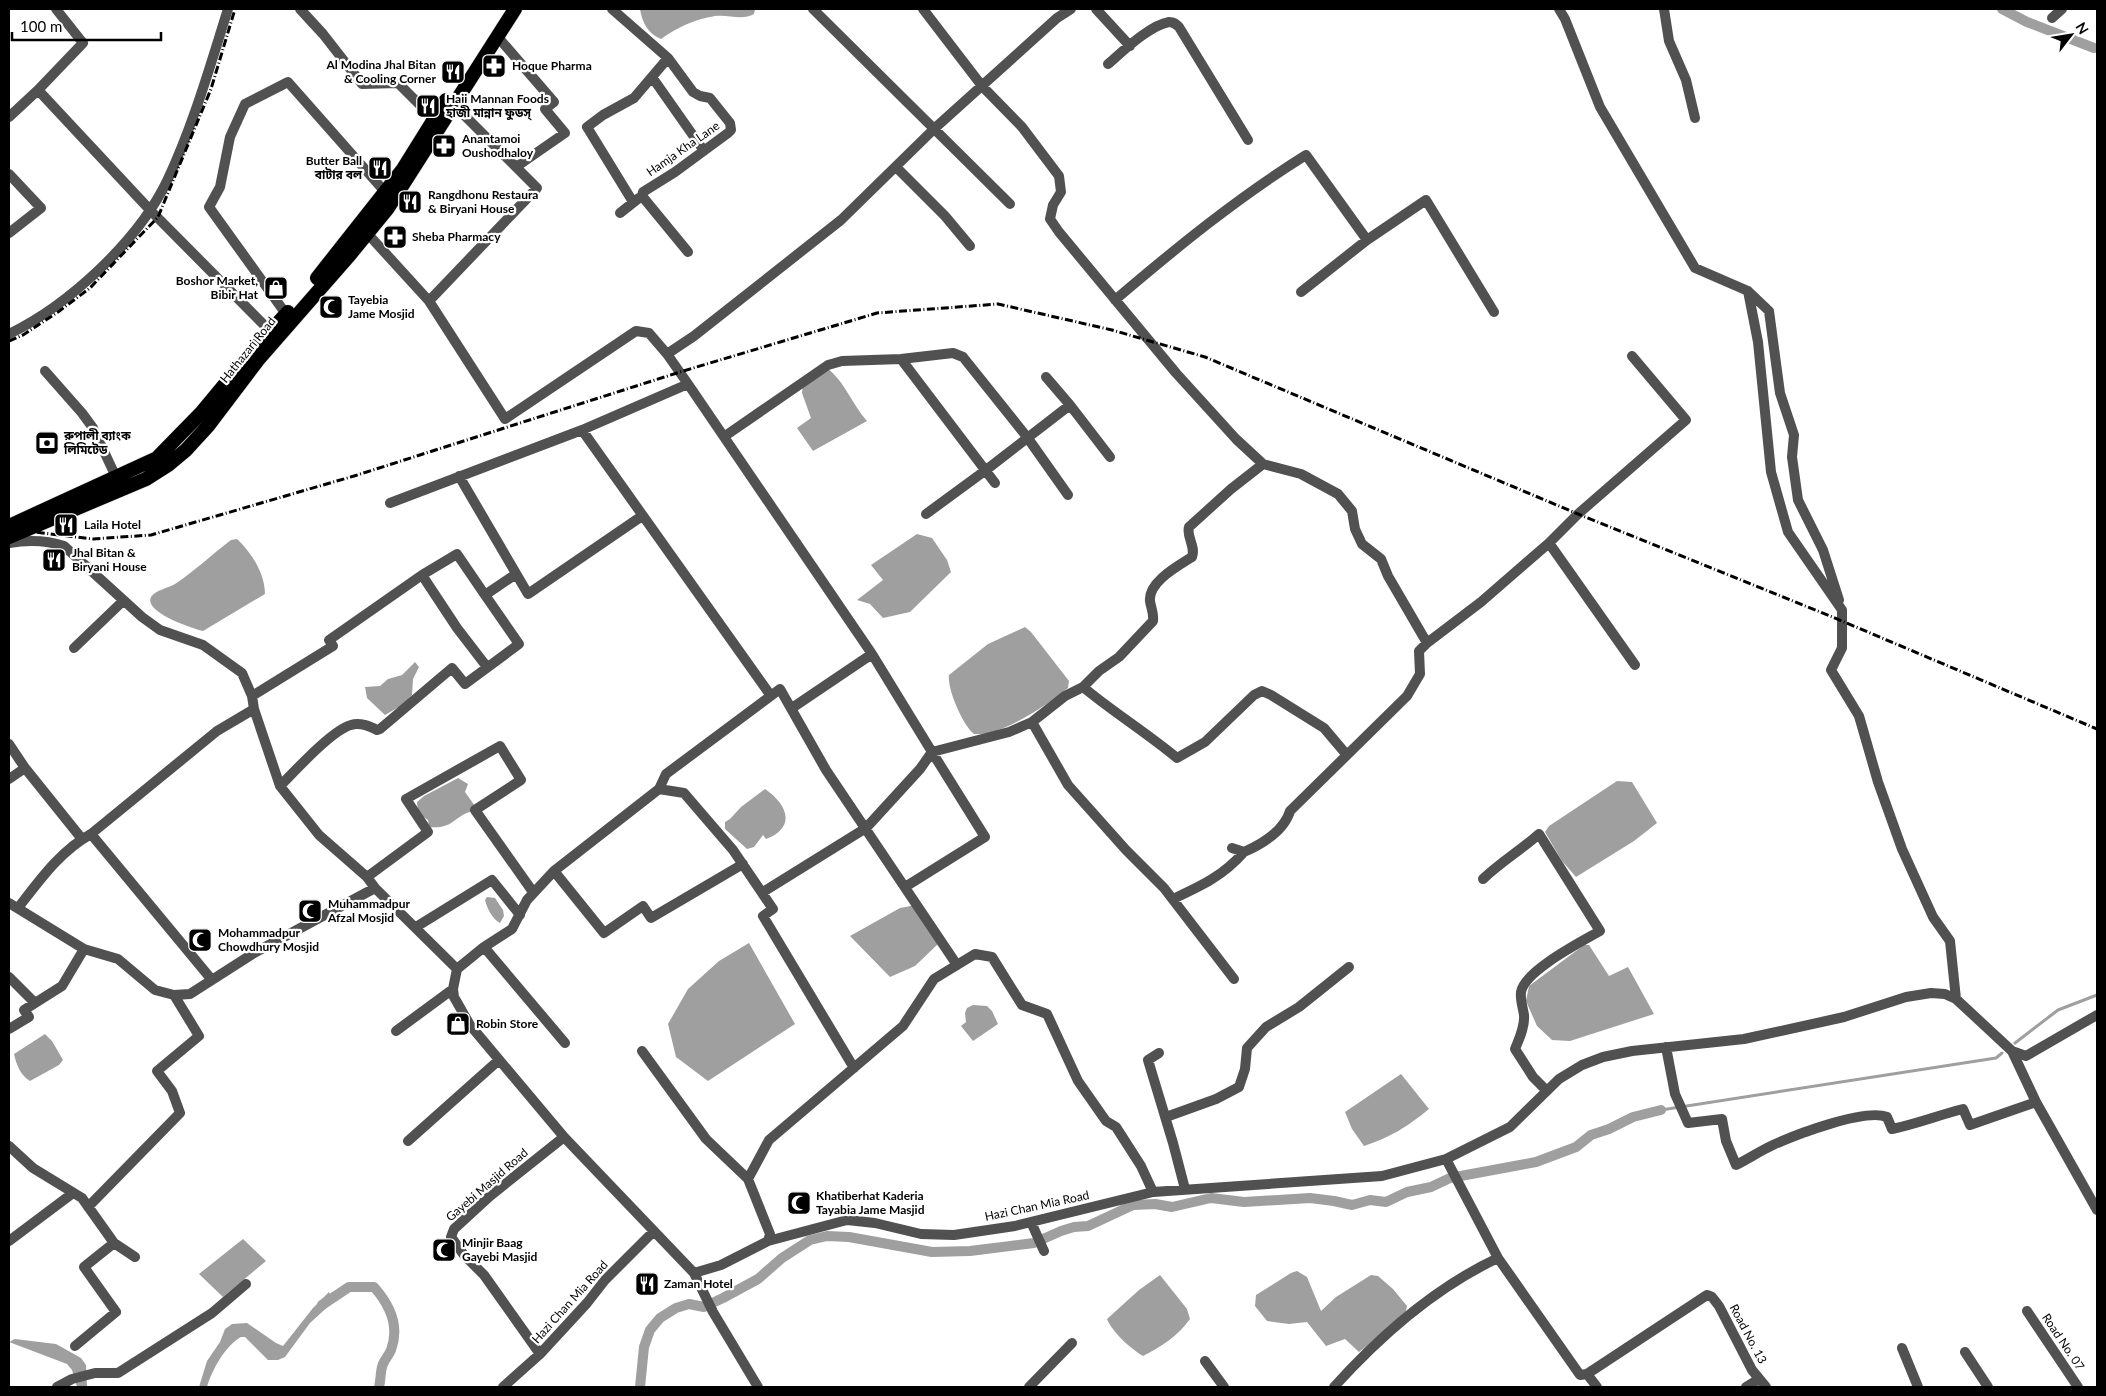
<svg xmlns="http://www.w3.org/2000/svg" width="2106" height="1396" font-family="Lato,'Noto Sans Bengali',sans-serif">
<style>
.water{fill:#9f9f9f}
.lines{fill:none;stroke-linecap:round;stroke-linejoin:round}
.stream{stroke:#9f9f9f;stroke-width:3}
.canal{stroke:#9f9f9f;stroke-width:10}
.highway-casing{stroke:#dbdbdb;stroke-width:15}
.minor{stroke:#515151;stroke-width:10}
.highway{stroke:#000;stroke-width:14}
.rail{stroke:#000;stroke-width:3;stroke-dasharray:8 2.5 1 2.5;stroke-linecap:butt}
.labels{text-anchor:middle;stroke-width:4.5;stroke-linejoin:round;paint-order:stroke}
.poi-label{font-size:12px;font-weight:bold;fill:#000;stroke:#fff;text-anchor:start}
.street-label{font-size:12px;fill:#000;stroke:#fff}
</style>
<rect width="100%" height="100%" fill="#fff"/>
<path class="water" d="M640,9H755L754,14C742,21 728,14 715,16C695,19 676,28 661,39C648,34 642,22 640,9Z
M827,368C845,382 852,404 867,421L813,451L797,428L811,418L802,393L803,383Z
M917,534L932,538L947,560L951,572L910,612L883,618L870,604L857,600L883,580L871,565Z
M237,539C252,553 265,574 265,594L203,631C193,629 143,612 151,597C156,590 168,588 175,584C195,571 212,554 231,540Z
M1025,627L1031,632L1069,681L1068,688C1047,705 1002,736 974,734C963,725 947,689 949,675L988,644Z
M415,662L419,667L413,679L412,695L404,704L385,715L367,698L365,687L380,686L388,679L402,675Z
M458,778L468,784L465,792L475,806L474,811C455,814 454,830 429,827L428,820L418,813L417,802L424,796Z
M1617,781L1632,782L1657,823L1634,841L1576,877L1562,861L1545,832L1549,826Z
M765,789C787,804 797,827 766,839L763,835L754,847L747,849L725,829V822L730,819L741,807Z
M487,897L495,898L503,910L504,916L500,923C492,919 487,908 485,900Z
M916,905L938,944L915,966L890,977L850,936L900,908Z
M749,943L795,1024L708,1081L676,1057L668,1024L688,989L719,961Z
M1584,945H1589L1609,976L1628,967L1654,1014L1570,1041L1552,1040L1537,1026L1526,1001L1529,986Z
M973,1005L987,1006L992,1011L998,1024L973,1041L961,1026L966,1022L965,1013L967,1008Z
M45,1034L52,1041L63,1060L59,1065L30,1081C21,1076 16,1064 14,1054Z
M1401,1074L1429,1109C1407,1127 1391,1137 1364,1146L1352,1129L1345,1112Z
M243,1239L266,1261L223,1297L199,1274Z
M1297,1271L1307,1277L1321,1311L1336,1297L1371,1275L1378,1276L1393,1289L1407,1306L1405,1316L1359,1352L1345,1339L1326,1346L1307,1322L1289,1324L1267,1321L1255,1306L1256,1295L1291,1273Z
M1160,1275L1187,1309L1190,1319C1178,1336 1161,1347 1143,1356C1130,1348 1113,1333 1107,1319L1139,1290Z
M329,1292L333,1302L310,1323L285,1357L278,1360H268L245,1337H241C225,1346 212,1370 207,1387H199L207,1361L220,1342L225,1329L232,1324L247,1323L276,1343L283,1346L313,1308Z
M15,1339L56,1344L81,1358L86,1365L87,1387H77L72,1370L67,1364L9,1342Z"/>
<g class="lines">
<path class="stream" d="M2094,48L2097,52
M2015,1043L2058,1010L2097,995
M1661,1110L1996,1058L2002,1053"/>
<path class="canal" d="M2002,9L2027,22L2094,48
M322,1305L349,1287H374C390,1305 400,1326 391,1350C389,1355 385,1359 383,1364C380,1371 381,1380 379,1387
M640,1387L644,1347L650,1330L660,1318L676,1308L689,1304L704,1307L723,1298L758,1279L782,1258L810,1240L827,1236L849,1237L932,1252L970,1251L1034,1243L1061,1231L1074,1227L1088,1226L1133,1205L1155,1204L1172,1207L1211,1198L1244,1202L1310,1198L1334,1201L1352,1205L1370,1200L1386,1202L1407,1192L1431,1187L1450,1178L1536,1162L1576,1147L1591,1135L1609,1129L1633,1117L1661,1110"/>
<g class="highway-casing">
<path id="highway" d="M317,278L403,169L446,100
M9,526L157,458L201,413L260,342L288,312
M9,537L146,479L168,465L186,450L208,426L258,360L348,257L388,208L515,9"/>
</g>
<path class="minor" d="M56,9L83,43L38,90L150,210L270,331
M300,9L323,34L362,84L398,83L434,119
M612,9L668,58L693,92L700,96L710,98L730,123L731,130L728,133L675,172L643,192L642,196L688,252
M813,9L1010,204
M923,9L982,86L1022,127L1059,176L1061,192L1053,205L1050,219L1059,232L1176,373L1236,439L1263,464L1301,474L1338,494L1352,511L1355,529L1362,544L1381,559L1388,576L1427,643
M1096,9L1130,46
M1559,9L1565,19L1600,107L1695,268L1748,291L1769,311L1780,393L1794,435L1792,457L1798,500L1823,550L1839,600
M1664,9L1669,41L1686,80L1695,118
M2052,18L2062,9
M497,36L554,102L545,109L565,133L516,167
M1108,64C1122,52 1150,25 1169,22C1174,22 1176,24 1179,27L1248,140
M652,77L704,151
M9,117L38,90
M896,167L945,216L970,246
M9,174L41,208L9,233
M633,202L587,127L603,115L634,98L668,58
M620,213L639,198
M367,233L429,301L505,419L636,331L649,333L667,354L688,384L872,654L932,752L920,769L866,828L763,892
M1748,291L1758,342L1771,472L1788,532L1842,610V648L1831,670L1859,716L1878,782L1902,849L1933,917L1950,941L1956,999
M1301,292L1367,240
M1115,300C1176,248 1237,198 1306,155L1367,240L1426,200L1494,312
M429,301L537,188L453,104
M286,314L209,207L220,187L230,137L245,104L288,82L386,193
M9,334C69,305 138,241 167,181C193,126 210,66 228,9
M667,354L694,336L841,220L935,128L1057,18L1071,9
M901,359L995,483
M45,371L82,413L93,428L116,477
M1046,377L1070,405
M582,430L771,696
M725,436L828,365L842,361L901,359L953,353L963,357L1027,437L1068,495
M459,476L528,594L642,516
M390,503L582,430L688,384
M926,514L986,470L1070,405L1110,457
M9,543C27,540 46,540 64,546L142,617L160,630L203,645L242,673L252,696L254,709L280,786L319,835L367,877L375,888L457,969L453,989L454,997L470,1025L564,1137L694,1273L713,1312L758,1387
M1549,543L1578,514L1686,420L1632,356
M422,575L457,554L485,595
M74,648L123,601
M1083,687C1113,712 1147,733 1177,758L1205,742L1254,695L1262,691L1271,695L1324,728L1346,754
M252,696L333,646L329,640L422,575L457,628L487,667
M792,708L872,654
M1032,722L1068,785L1126,850L1164,888L1234,979
M9,744L25,768L82,839
M9,779L25,768
M280,786C295,771 332,730 351,725C360,722 369,726 377,730L380,729L452,668L465,684L519,644L485,595L516,574
M659,789L684,793L733,850L773,909L763,916L854,1068
M91,834L212,980
M1232,848L1244,852C1262,844 1284,831 1290,811L1407,696L1420,674L1419,651L1427,643L1481,602L1549,543L1635,665
M554,871L604,933L643,906L651,918L743,864
M367,877L428,832L406,799L500,746L521,780L475,810L533,892
M1483,879C1501,862 1521,850 1539,834L1600,931C1581,942 1524,971 1521,992C1520,1000 1523,1008 1524,1015C1525,1027 1519,1039 1515,1049L1533,1077L1546,1090
M905,887L985,837L932,752L1009,732L1032,722L1065,696L1083,687L1099,671L1119,657L1153,621C1154,613 1151,608 1150,601C1148,582 1178,566 1192,557C1196,546 1186,537 1189,527L1231,489L1263,464
M1173,899C1201,886 1223,876 1244,852
M9,903L84,949L118,959L155,990L174,995L190,994L254,953L375,888
M18,908C39,881 60,851 91,834L217,731L254,709
M416,927L492,880L520,915
M484,947L565,1043
M457,969L484,947L512,929L527,900L554,871L659,789L666,774L780,689L826,770L957,965
M9,977L35,1003
M2097,1015L2026,1056L2012,1051L2036,1102L2097,1210
M9,1029L29,1017L24,1010L62,986L84,949
M396,1031L453,989
M1666,1047L1675,1094L1688,1123L1722,1119L1726,1141L1736,1165C1748,1159 1760,1151 1773,1145C1795,1135 1865,1108 1887,1117L1892,1129C1916,1124 1939,1115 1963,1109L1970,1125L2036,1102
M642,1051L706,1139L748,1179
M1159,1053L1148,1060L1173,1143L1185,1189
M1166,1117L1216,1099L1239,1087L1245,1069L1247,1048L1266,1027L1299,1007L1349,967
M408,1141L499,1060
M9,1146L33,1168L82,1198L114,1243L135,1257
M1446,1159L1498,1258L1580,1375L1587,1374L1707,1295L1712,1297L1719,1306L1752,1370L1766,1387
M88,1207L180,1113L172,1091L157,1071L199,1036L174,995
M1031,1222L1044,1251
M9,1241L73,1193
M768,1241L770,1234L748,1179L769,1140L903,1026L934,979L975,954L992,957L1022,1005L1047,1014L1078,1081L1106,1121L1116,1127L1141,1166L1153,1192
M694,1273L721,1265L768,1241L847,1220L875,1223L921,1234L954,1235L1015,1226L1153,1192L1382,1176L1446,1159L1510,1127L1559,1079L1582,1065L1603,1057L1632,1051L1744,1039L1844,1017L1906,997L1931,993L1945,994L1956,999L2012,1051
M2027,1311L2078,1387
M75,1346L116,1312L84,1267L114,1243
M1902,1348L1918,1387
M1965,1352L1988,1387
M540,1354L484,1275L464,1255L451,1237L454,1229L490,1196L564,1137
M1205,1361L1224,1387
M1587,1374L1597,1387
M57,1387L72,1379L95,1373H118L212,1313L246,1284
M503,1387L540,1354L587,1303L605,1280L654,1231
M1029,1387L1072,1343
M1334,1387C1380,1336 1434,1288 1498,1258
M1746,1387L1759,1379"/>
<use href="#highway" class="highway"/>
<path class="rail" d="M9,341L23,335L58,312L90,288L158,217L211,89L235,9
M9,529L93,539L151,535L354,476L680,372L877,313L998,304L1112,330L1205,357L1578,514L1830,616L2097,729"/>
</g>
<defs>
<g id="pharmacy-square" transform="scale(1.25)"><rect x="-9" y="-9" width="18" height="18" rx="4" fill="#000" stroke="#fff"/><path d="M-2-6h4v4h4v4h-4v4h-4v-4h-4v-4h4Z" fill="#fff"/></g>
<g id="restaurant-square" transform="scale(1.25)"><rect x="-9" y="-9" width="18" height="18" rx="4" fill="#000" stroke="#fff"/><path d="M-5-6h1v4h1v-4h1v4h1v-4h1v5L-1.5 .5V6h-2V.5L-5-1ZM5-6V6H3V1.5H1.5Q1.5-4 5-6Z" fill="#fff"/></g>
<g id="shop-square" transform="scale(1.25)"><rect x="-9" y="-9" width="18" height="18" rx="4" fill="#000" stroke="#fff"/><path d="M-5-2.5h2.3a2.7 3.5 0 0 1 5.4 0H5L5.5 6h-11ZM-1.5-2.5h3a1.5 2.3 0 0 0-3 0Z" fill="#fff"/></g>
<g id="mosque-square" transform="scale(1.25)"><rect x="-9" y="-9" width="18" height="18" rx="4" fill="#000" stroke="#fff"/><path d="M3.5-4.9A6 6 0 1 0 3.5 4.9A5 5 0 1 1 3.5-4.9Z" fill="#fff"/></g>
<g id="bank-square" transform="scale(1.25)"><rect x="-9" y="-9" width="18" height="18" rx="4" fill="#000" stroke="#fff"/><path d="M-6-4H6V4H-6ZM0-2.3a2.3 2.3 0 1 0 0 4.6a2.3 2.3 0 1 0 0-4.6Z" fill="#fff"/></g>
</defs>
<g fill-rule="evenodd">
<use href="#pharmacy-square" x="494" y="66"/>
<use href="#restaurant-square" x="453" y="72"/>
<use href="#restaurant-square" x="428" y="106"/>
<use href="#pharmacy-square" x="444" y="146"/>
<use href="#restaurant-square" x="380" y="168"/>
<use href="#restaurant-square" x="410" y="202"/>
<use href="#pharmacy-square" x="395" y="237"/>
<use href="#shop-square" x="276" y="288"/>
<use href="#mosque-square" x="331" y="307"/>
<use href="#bank-square" x="47" y="443"/>
<use href="#restaurant-square" x="66" y="525"/>
<use href="#restaurant-square" x="54" y="560"/>
<use href="#mosque-square" x="310" y="911"/>
<use href="#mosque-square" x="200" y="940"/>
<use href="#shop-square" x="458" y="1024"/>
<use href="#mosque-square" x="799" y="1203"/>
<use href="#mosque-square" x="444" y="1250"/>
<use href="#restaurant-square" x="647" y="1284"/>
</g>
<g class="labels">
<g class="poi-label">
<text x="436" y="69" text-anchor="end">Al Modina Jhal Bitan<tspan x="436" dy="14">&amp; Cooling Corner</tspan></text>
<text x="512" y="70">Hoque Pharma</text>
<text x="446" y="103">Haji Mannan Foods<tspan x="446" dy="14">হাজী মান্নান ফুডস্</tspan></text>
<text x="462" y="143">Anantamoi<tspan x="462" dy="14">Oushodhaloy</tspan></text>
<text x="362" y="165" text-anchor="end">Butter Ball<tspan x="362" dy="14">বাটার বল</tspan></text>
<text x="428" y="199">Rangdhonu Restaura<tspan x="428" dy="14">&amp; Biryani House</tspan></text>
<text x="412" y="241">Sheba Pharmacy</text>
<text x="258" y="285" text-anchor="end">Boshor Market,<tspan x="258" dy="14">Bibir Hat</tspan></text>
<text x="348" y="304">Tayebia<tspan x="348" dy="14">Jame Mosjid</tspan></text>
<text x="64" y="440">রুপালী ব্যাংক<tspan x="64" dy="14">লিমিটেড</tspan></text>
<text x="84" y="529">Laila Hotel</text>
<text x="72" y="557">Jhal Bitan &amp;<tspan x="72" dy="14">Biryani House</tspan></text>
<text x="328" y="908">Muhammadpur<tspan x="328" dy="14">Afzal Mosjid</tspan></text>
<text x="218" y="937">Mohammadpur<tspan x="218" dy="14">Chowdhury Mosjid</tspan></text>
<text x="476" y="1028">Robin Store</text>
<text x="816" y="1200">Khatiberhat Kaderia<tspan x="816" dy="14">Tayabia Jame Masjid</tspan></text>
<text x="462" y="1247">Minjir Baag<tspan x="462" dy="14">Gayebi Masjid</tspan></text>
<text x="664" y="1288">Zaman Hotel</text>
</g>
<g class="street-label">
<text transform="translate(683 149) rotate(-35)" y="4">Hamja Kha Lane</text>
<text transform="translate(248 350) rotate(-51)" y="4">Hathazari Road</text>
<text transform="translate(487 1185) rotate(-41)" y="4">Gayebi Masjid Road</text>
<text transform="translate(1037 1206) rotate(-12)" y="4">Hazi Chan Mia Road</text>
<text transform="translate(570 1302) rotate(-48)" y="4">Hazi Chan Mia Road</text>
<text transform="translate(1748 1334) rotate(62)" y="4">Road No. 13</text>
<text transform="translate(2063 1342) rotate(56)" y="4">Road No. 07</text>
</g>
</g>
<rect width="2106" height="1396" fill="none" stroke="#000000" stroke-width="20"/>
<g transform="translate(2071 35) rotate(59)" stroke="#ffffff" stroke-width="4" paint-order="stroke">
<path d="M0-4L9 19L0 12L-9 19Z" fill="#000000"/>
<text y="-8" font-size="14" font-weight="bold" text-anchor="middle" fill="#000000">N</text>
</g>
<path d="M12 32v8h149v-8" fill="none" stroke="#000000" stroke-width="2.5"/>
<text x="20" y="32" font-size="15" fill="#000000" stroke="#ffffff" stroke-width="4" paint-order="stroke">100 m</text>
</svg>
